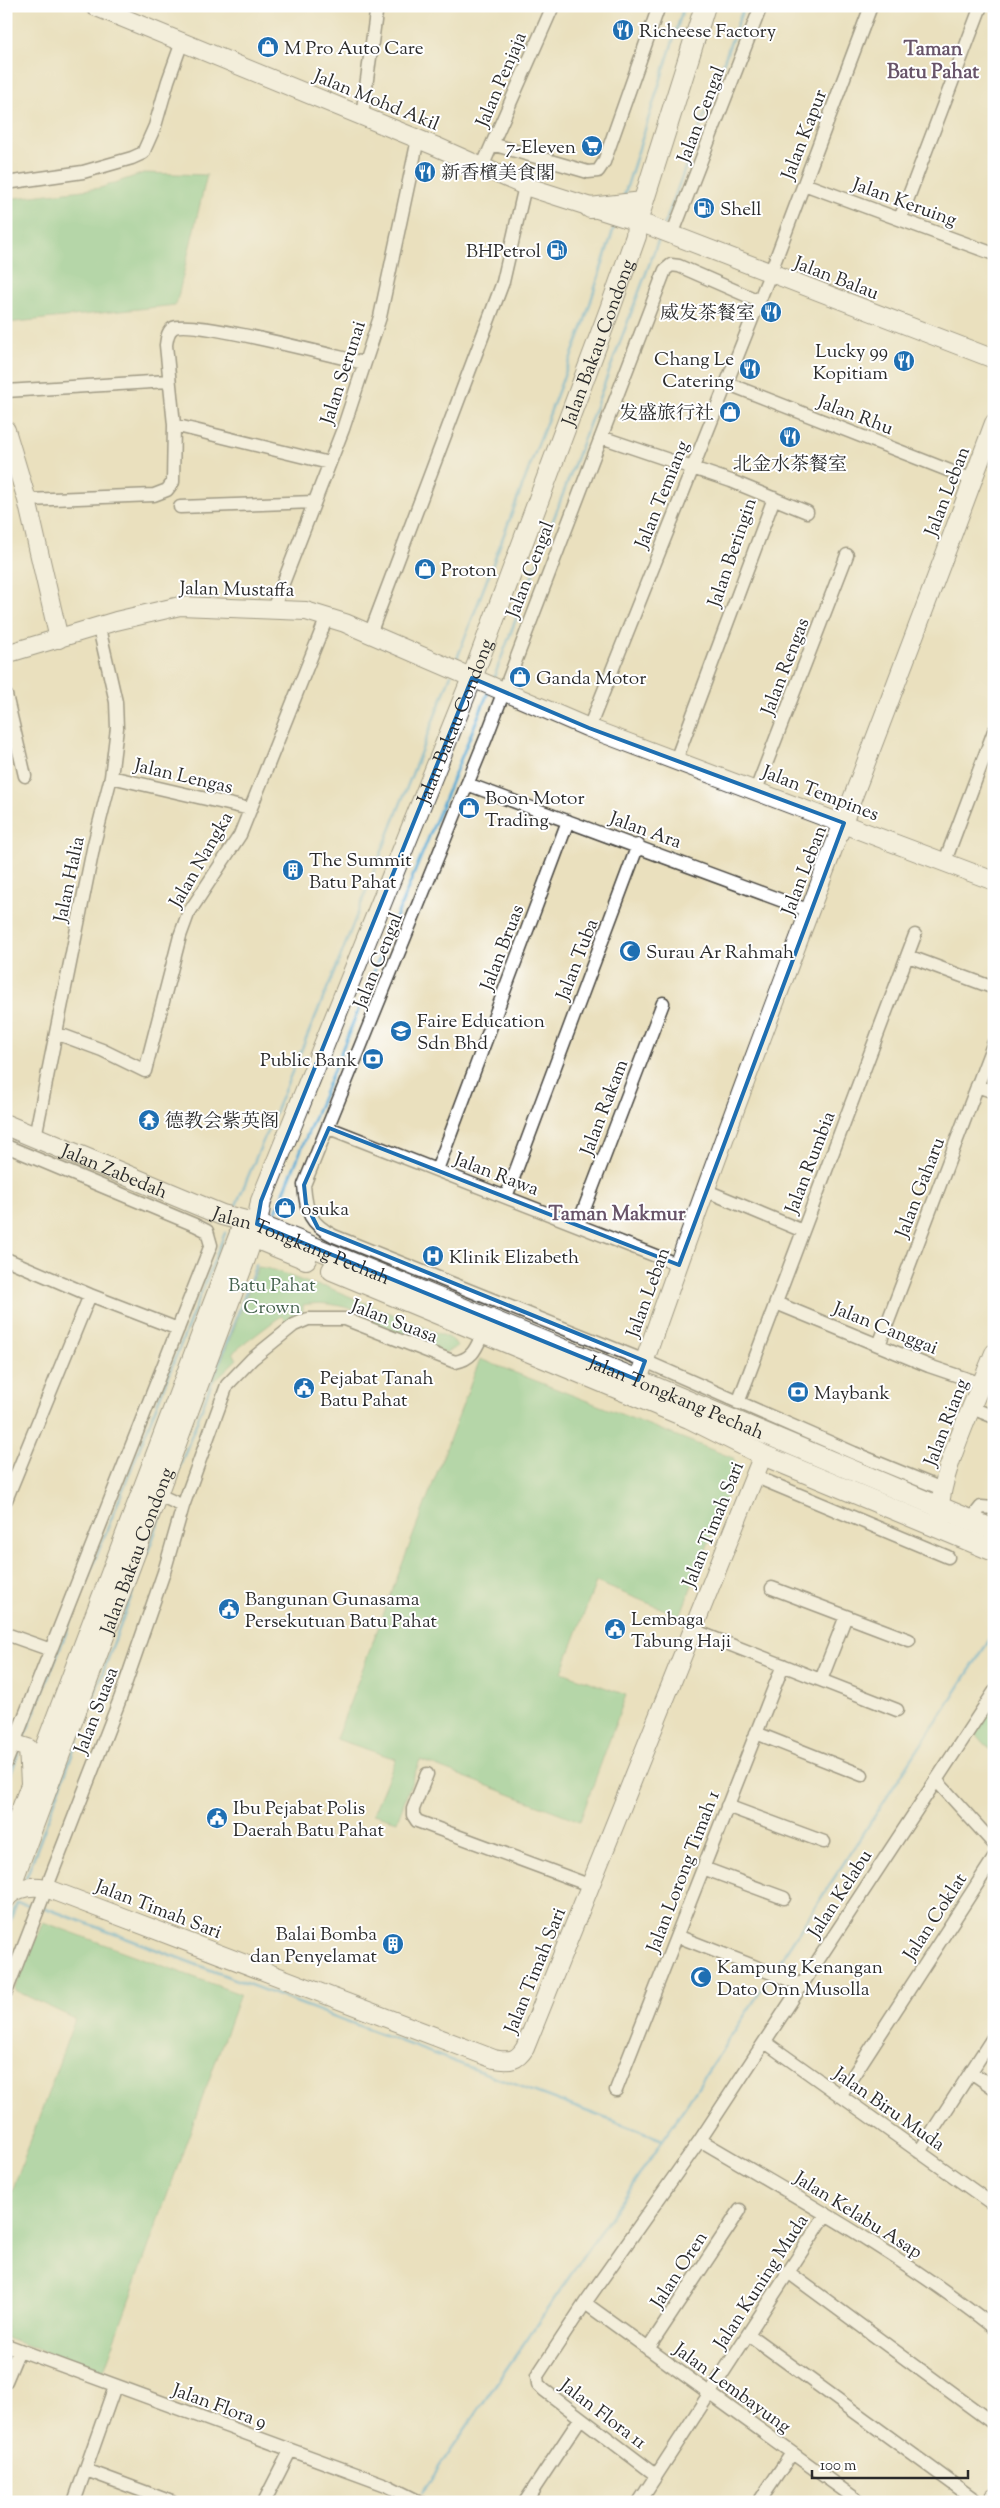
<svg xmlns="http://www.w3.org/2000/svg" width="1000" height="2508" font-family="'Sorts Mill Goudy','Noto Serif SC',serif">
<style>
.green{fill:#77cb8e;stroke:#517b5c}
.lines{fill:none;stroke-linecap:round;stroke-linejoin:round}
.stream{stroke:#55a7d0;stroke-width:3}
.street-casing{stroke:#484641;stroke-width:15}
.secondary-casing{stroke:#484641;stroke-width:20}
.primary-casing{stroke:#484641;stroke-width:22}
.street{stroke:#fff;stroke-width:12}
.secondary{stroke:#fff;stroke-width:18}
.primary{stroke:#fff;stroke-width:20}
.marked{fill:none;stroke:#1f6fb2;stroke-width:4;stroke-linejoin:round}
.labels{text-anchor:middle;stroke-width:4;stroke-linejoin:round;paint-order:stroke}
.poi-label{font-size:19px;fill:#2b2b2b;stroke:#fff;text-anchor:start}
.street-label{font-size:19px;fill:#2b2b2b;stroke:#fff}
.park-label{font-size:19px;fill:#46634e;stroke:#fff}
.neighbourhood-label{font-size:20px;font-weight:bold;fill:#685469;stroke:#fff}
</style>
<rect width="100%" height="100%" fill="#fff"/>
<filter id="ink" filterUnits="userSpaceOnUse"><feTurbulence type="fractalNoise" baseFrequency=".02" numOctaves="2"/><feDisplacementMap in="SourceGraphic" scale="10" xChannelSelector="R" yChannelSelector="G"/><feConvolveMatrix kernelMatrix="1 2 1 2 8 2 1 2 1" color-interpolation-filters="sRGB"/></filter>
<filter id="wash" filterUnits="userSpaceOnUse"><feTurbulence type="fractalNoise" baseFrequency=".0096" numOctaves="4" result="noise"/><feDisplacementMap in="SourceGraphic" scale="20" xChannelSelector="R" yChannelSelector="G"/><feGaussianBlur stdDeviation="1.12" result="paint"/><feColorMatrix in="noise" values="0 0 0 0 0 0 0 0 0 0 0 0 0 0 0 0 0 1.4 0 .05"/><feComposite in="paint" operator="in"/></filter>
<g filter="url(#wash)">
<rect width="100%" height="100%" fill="#eae0be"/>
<path class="green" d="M144,173L207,175L176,305L7,323L6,199L100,188Z
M258,1267C282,1269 303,1285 327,1287L450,1338L458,1346L445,1353L372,1326L374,1318C352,1308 328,1300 303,1305V1314L289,1323L281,1316L232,1353L237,1359L213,1382Z
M480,1359L733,1458L737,1470L680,1616L596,1582L562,1672L626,1695L580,1821L420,1760L397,1821L373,1814L396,1759L336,1739Z
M994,1693V1754L971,1728Z
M43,1922L240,1994L103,2373L6,2338V2208L75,2019L14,1990Z"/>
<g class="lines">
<path class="stream" d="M624,196L684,6
M664,226L744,6
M455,664L584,323L616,221
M493,680L660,236
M234,1210L338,963L451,675
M272,1221L489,690
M169,1495L256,1265
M23,1741L225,1233
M6,1787L19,1752
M25,1881L166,1503
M43,1907L663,2140
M6,1931L17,1903L37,1906
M774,1970L994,1633
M422,2492L663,2140L771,1975"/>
</g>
</g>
<g filter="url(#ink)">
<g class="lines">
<g class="street-casing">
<path id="street" d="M362,116L377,6
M492,144L588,172L598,171L604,162L659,6
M482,167L553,6
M6,183L83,172L132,158L143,153L155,126L168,81L182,42
M804,184L994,254
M900,219L981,6
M672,235L761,6
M759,301L679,266L671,265L665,270L486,738L304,1185C306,1212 310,1224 334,1236L645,1361L854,1453L942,1489
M726,383L973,480
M6,391L168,381
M174,425L329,463
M601,437L731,481L807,512
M27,500L154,495L167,490L173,482L174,425L166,345C167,339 167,332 173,328C189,318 337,357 364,363
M180,507L314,502
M273,609L343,429L380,317L418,139
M370,634L503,282L525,186
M6,695L25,776
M589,728L770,274L871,6
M676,760L774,498
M111,777L250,809
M467,784L810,911
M756,790L847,555
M945,861L994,731
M908,956L994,988
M56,1033L102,1050L145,1071L180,936L188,914L240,835L327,617
M977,1086L994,1092
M329,1128L679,1265
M35,1137L94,844L111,777L117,728L116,702L99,628
M6,1146L195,1225L207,1231L211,1245L6,1763
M437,1170L568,821
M707,1191L803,1231
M506,1197L638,845
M578,1225L663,1003
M6,1259L90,1295L178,1329
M776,1303L929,1366L982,1384
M879,1345L994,1042
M738,1403L915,935
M972,1408L994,1417
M754,1476L948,1557
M157,1494L183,1506
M6,1500L90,1295
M970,1521L981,1507L994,1508
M772,1588L909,1640
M693,1630L897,1710
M6,1634L51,1650
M821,1680L846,1616
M756,1733L862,1775
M427,1774L413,1809V1815L417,1821L589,1885
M936,1780L994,1844
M727,1806L824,1842
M703,1868L784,1898
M677,1936L802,1985
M6,1992L120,1699L164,1572L183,1506L227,1385L252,1359L294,1325L308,1319H345L455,1362C473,1359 476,1348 483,1333
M765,2042L994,2205
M971,2072L994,2088
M616,2090L783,1665
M840,2096L994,1858
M700,2140C800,2199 903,2256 994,2328
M919,2152L994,2036
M788,2272L994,2424
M585,2303L860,2502
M748,2334L978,2502
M6,2345L386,2485L420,2502
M648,2349L740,2210
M6,2381L19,2350
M86,2470L172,2502
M656,2475L544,2390L538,2384L537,2376L585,2303L700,2140L994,1692
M74,2502L115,2386
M264,2502L290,2451
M525,2502L580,2419
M639,2502L826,2214
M759,2502L792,2453"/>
</g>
<g class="secondary-casing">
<path id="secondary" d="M94,6L435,146L525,186L647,225L994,359
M6,430L27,500L59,639
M6,654L116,621L180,606L306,611L345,623L589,728L994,881
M638,1380C749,1058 876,743 994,423
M942,1520C930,1492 982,1385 994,1353
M6,1741L28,1748
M28,1748L30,1783
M7,1897C18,1887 31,1885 46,1888L494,2059C510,2062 517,2061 525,2048L763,1455
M991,2502L994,2497"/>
</g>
<g class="primary-casing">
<g id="primary">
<path d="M590,208L643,202"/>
<path id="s1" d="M6,1125L222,1215L257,1224L638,1380L994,1530"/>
<path d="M240,1232L306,1259"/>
<path d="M332,1270L689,1418L763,1455L994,1551"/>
<path d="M6,1851L242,1228"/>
<path id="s2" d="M6,1898L245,1259L257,1224L261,1201L472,678L610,309L636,236L637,222L705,6"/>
</g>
</g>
<use href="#street" class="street"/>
<use href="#secondary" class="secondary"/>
<use href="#primary" class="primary"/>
</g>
</g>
<path d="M0 0H1000V2508H0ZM472,678L589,728L844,823L679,1265L329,1128L304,1185L306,1204L318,1228L645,1361L638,1380L257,1224L261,1201Z" fill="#eae0be" fill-opacity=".55" fill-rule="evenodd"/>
<path class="marked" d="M472,678L589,728L844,823L679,1265L329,1128L304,1185L306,1204L318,1228L645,1361L638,1380L257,1224L261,1201Z"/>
<defs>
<g id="restaurant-disc" transform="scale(1.125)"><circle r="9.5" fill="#1f6fb2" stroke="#fff"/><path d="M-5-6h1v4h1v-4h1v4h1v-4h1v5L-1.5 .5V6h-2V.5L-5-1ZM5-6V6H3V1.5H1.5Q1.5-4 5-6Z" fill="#fff"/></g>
<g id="shop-disc" transform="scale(1.125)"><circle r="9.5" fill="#1f6fb2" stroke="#fff"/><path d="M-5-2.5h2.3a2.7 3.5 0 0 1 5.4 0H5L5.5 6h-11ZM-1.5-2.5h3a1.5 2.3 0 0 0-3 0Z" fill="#fff"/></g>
<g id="supermarket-disc" transform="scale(1.125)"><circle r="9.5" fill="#1f6fb2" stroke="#fff"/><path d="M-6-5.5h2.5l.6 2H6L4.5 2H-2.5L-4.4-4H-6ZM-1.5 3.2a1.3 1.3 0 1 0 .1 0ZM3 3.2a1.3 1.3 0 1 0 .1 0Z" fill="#fff"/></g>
<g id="fuel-disc" transform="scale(1.125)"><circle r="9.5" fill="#1f6fb2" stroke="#fff"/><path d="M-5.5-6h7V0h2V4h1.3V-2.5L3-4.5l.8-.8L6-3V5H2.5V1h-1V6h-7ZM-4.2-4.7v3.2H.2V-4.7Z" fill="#fff"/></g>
<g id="building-disc" transform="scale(1.125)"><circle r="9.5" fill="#1f6fb2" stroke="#fff"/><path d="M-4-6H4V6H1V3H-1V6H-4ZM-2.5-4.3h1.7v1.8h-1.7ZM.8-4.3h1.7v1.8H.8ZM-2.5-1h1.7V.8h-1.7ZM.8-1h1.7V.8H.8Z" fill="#fff"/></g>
<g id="mosque-disc" transform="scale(1.125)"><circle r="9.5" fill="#1f6fb2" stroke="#fff"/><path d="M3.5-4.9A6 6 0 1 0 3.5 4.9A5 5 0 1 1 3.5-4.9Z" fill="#fff"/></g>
<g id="university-disc" transform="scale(1.125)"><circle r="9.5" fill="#1f6fb2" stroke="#fff"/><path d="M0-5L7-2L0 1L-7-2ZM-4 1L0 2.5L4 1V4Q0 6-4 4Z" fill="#fff"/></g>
<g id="bank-disc" transform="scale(1.125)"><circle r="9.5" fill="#1f6fb2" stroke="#fff"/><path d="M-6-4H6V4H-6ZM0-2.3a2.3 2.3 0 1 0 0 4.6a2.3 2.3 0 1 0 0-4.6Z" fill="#fff"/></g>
<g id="temple-disc" transform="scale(1.125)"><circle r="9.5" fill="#1f6fb2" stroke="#fff"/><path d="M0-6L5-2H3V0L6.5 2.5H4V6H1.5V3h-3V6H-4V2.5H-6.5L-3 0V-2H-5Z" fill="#fff"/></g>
<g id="hospital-disc" transform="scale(1.125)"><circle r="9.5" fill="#1f6fb2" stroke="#fff"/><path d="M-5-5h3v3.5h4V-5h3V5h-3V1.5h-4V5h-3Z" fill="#fff"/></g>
<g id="civic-disc" transform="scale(1.125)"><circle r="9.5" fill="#1f6fb2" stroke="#fff"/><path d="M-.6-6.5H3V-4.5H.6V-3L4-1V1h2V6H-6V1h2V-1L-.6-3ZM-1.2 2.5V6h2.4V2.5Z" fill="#fff"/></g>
</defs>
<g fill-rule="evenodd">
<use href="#restaurant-disc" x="623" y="30"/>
<use href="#shop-disc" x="268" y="47"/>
<use href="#supermarket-disc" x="592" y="146"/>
<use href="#restaurant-disc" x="425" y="172"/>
<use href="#fuel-disc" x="704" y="208"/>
<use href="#fuel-disc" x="557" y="250"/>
<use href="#restaurant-disc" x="771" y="312"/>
<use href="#restaurant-disc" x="904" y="361"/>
<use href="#restaurant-disc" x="750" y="369"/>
<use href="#shop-disc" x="730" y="412"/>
<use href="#restaurant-disc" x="790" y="437"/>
<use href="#shop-disc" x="425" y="569"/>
<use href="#shop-disc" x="520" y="677"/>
<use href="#shop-disc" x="469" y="808"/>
<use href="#building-disc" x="293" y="870"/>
<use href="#mosque-disc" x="630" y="951"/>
<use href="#university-disc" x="401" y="1031"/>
<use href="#bank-disc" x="373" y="1059"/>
<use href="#temple-disc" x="149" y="1120"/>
<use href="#shop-disc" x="285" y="1208"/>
<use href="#hospital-disc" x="433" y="1256"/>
<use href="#civic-disc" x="304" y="1388"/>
<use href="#bank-disc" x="798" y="1392"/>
<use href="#civic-disc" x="229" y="1609"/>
<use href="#civic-disc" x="615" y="1629"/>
<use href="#civic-disc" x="217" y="1818"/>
<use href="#building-disc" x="393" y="1944"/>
<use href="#mosque-disc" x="701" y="1977"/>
</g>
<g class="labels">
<g class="poi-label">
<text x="639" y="37">Richeese Factory</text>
<text x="284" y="54">M Pro Auto Care</text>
<text x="576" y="153" text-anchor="end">7-Eleven</text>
<text x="441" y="179">新香檳美食閣</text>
<text x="720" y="215">Shell</text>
<text x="541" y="257" text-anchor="end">BHPetrol</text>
<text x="755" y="319" text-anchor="end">威发茶餐室</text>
<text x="888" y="357" text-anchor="end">Lucky 99<tspan x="888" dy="22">Kopitiam</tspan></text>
<text x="734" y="365" text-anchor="end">Chang Le<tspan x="734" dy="22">Catering</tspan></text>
<text x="714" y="419" text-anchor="end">发盛旅行社</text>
<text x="790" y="470" text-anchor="middle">北金水茶餐室</text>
<text x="441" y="576">Proton</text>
<text x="536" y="684">Ganda Motor</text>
<text x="485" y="804">Boon Motor<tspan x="485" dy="22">Trading</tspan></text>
<text x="309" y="866">The Summit<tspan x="309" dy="22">Batu Pahat</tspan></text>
<text x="646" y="958">Surau Ar Rahmah</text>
<text x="417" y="1027">Faire Education<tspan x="417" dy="22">Sdn Bhd</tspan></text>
<text x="357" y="1066" text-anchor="end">Public Bank</text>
<text x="165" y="1127">德教会紫英阁</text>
<text x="301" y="1215">osuka</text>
<text x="449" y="1263">Klinik Elizabeth</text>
<text x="320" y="1384">Pejabat Tanah<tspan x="320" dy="22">Batu Pahat</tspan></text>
<text x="814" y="1399">Maybank</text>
<text x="245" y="1605">Bangunan Gunasama<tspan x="245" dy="22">Persekutuan Batu Pahat</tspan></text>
<text x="631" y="1625">Lembaga<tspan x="631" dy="22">Tabung Haji</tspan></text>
<text x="233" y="1814">Ibu Pejabat Polis<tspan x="233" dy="22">Daerah Batu Pahat</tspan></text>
<text x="377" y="1940" text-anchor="end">Balai Bomba<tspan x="377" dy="22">dan Penyelamat</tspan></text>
<text x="717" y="1973">Kampung Kenangan<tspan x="717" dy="22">Dato Onn Musolla</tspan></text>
</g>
<g class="street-label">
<text transform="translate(500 79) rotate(-67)" y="7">Jalan Penjaja</text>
<text transform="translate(377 99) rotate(22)" y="7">Jalan Mohd Akil</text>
<text transform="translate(700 114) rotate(-69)" y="7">Jalan Cengal</text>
<text transform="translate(803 134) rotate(-69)" y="7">Jalan Kapur</text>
<text transform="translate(905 201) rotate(20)" y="7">Jalan Keruing</text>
<text transform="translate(837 277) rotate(21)" y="7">Jalan Balau</text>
<text dy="7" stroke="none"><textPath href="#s2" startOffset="1665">Jalan Bakau Condong</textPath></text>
<text transform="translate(342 372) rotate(-72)" y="7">Jalan Serunai</text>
<text transform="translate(856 414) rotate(21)" y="7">Jalan Rhu</text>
<text transform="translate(946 491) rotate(-69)" y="7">Jalan Leban</text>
<text transform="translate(661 494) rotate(-68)" y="7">Jalan Temiang</text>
<text transform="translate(731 552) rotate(-71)" y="7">Jalan Beringin</text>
<text transform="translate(529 569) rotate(-69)" y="7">Jalan Cengal</text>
<text transform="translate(237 588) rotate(1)" y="7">Jalan Mustaffa</text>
<text transform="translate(784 666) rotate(-69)" y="7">Jalan Rengas</text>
<text dy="7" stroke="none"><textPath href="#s2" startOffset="1260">Jalan Bakau Condong</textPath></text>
<text transform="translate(184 775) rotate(13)" y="7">Jalan Lengas</text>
<text transform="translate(821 792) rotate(21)" y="7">Jalan Tempines</text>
<text transform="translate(646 829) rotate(20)" y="7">Jalan Ara</text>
<text transform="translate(200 859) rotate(-60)" y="7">Jalan Nangka</text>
<text transform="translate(803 870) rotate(-69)" y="7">Jalan Leban</text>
<text transform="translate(68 879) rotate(-78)" y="7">Jalan Halia</text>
<text transform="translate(501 947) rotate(-69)" y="7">Jalan Bruas</text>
<text transform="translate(576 959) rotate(-69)" y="7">Jalan Tuba</text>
<text transform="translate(377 960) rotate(-68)" y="7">Jalan Cengal</text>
<text transform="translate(603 1107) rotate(-69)" y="7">Jalan Rakam</text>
<text transform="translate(809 1162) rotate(-69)" y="7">Jalan Rumbia</text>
<text dy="7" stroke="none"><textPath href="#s1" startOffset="118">Jalan Zabedah</textPath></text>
<text transform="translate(497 1173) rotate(21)" y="7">Jalan Rawa</text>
<text transform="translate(919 1187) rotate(-69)" y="7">Jalan Gaharu</text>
<text dy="7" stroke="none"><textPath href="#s1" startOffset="319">Jalan Tongkang Pechah</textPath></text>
<text transform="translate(647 1292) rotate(-70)" y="7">Jalan Leban</text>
<text transform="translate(395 1320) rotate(21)" y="7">Jalan Suasa</text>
<text transform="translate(886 1327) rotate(22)" y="7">Jalan Canggai</text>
<text dy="7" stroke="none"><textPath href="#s1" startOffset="724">Jalan Tongkang Pechah</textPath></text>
<text transform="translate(945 1422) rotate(-69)" y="7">Jalan Riang</text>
<text transform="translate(712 1524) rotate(-68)" y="7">Jalan Timah Sari</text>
<text dy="7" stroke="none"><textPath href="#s2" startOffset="371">Jalan Bakau Condong</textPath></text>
<text transform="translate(95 1710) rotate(-69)" y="7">Jalan Suasa</text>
<text transform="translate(682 1871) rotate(-69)" y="7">Jalan Lorong Timah 1</text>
<text transform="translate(839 1893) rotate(-57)" y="7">Jalan Kelabu</text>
<text transform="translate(159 1908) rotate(21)" y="7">Jalan Timah Sari</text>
<text transform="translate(934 1916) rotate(-57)" y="7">Jalan Coklat</text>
<text transform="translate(534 1970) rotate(-68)" y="7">Jalan Timah Sari</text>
<text transform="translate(890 2108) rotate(35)" y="7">Jalan Biru Muda</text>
<text transform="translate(859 2214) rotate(32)" y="7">Jalan Kelabu Asap</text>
<text transform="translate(678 2269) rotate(-57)" y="7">Jalan Oren</text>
<text transform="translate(760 2281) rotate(-57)" y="7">Jalan Kuning Muda</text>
<text transform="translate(733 2387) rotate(36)" y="7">Jalan Lembayung</text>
<text transform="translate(220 2405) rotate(20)" y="7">Jalan Flora 9</text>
<text transform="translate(604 2413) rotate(37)" y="7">Jalan Flora 11</text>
</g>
<g class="park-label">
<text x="272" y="1291">Batu Pahat<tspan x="272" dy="22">Crown</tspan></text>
</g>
<g class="neighbourhood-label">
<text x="933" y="55">Taman<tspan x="933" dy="23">Batu Pahat</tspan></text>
<text x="617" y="1220">Taman Makmur</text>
</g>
</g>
<rect width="1000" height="2508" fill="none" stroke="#fff" stroke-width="25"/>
<path d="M812 2470v8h156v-8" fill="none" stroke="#2b2b2b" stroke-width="2.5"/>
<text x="820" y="2470" font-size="15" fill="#2b2b2b" stroke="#ffffff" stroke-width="4" paint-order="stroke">100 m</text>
</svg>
